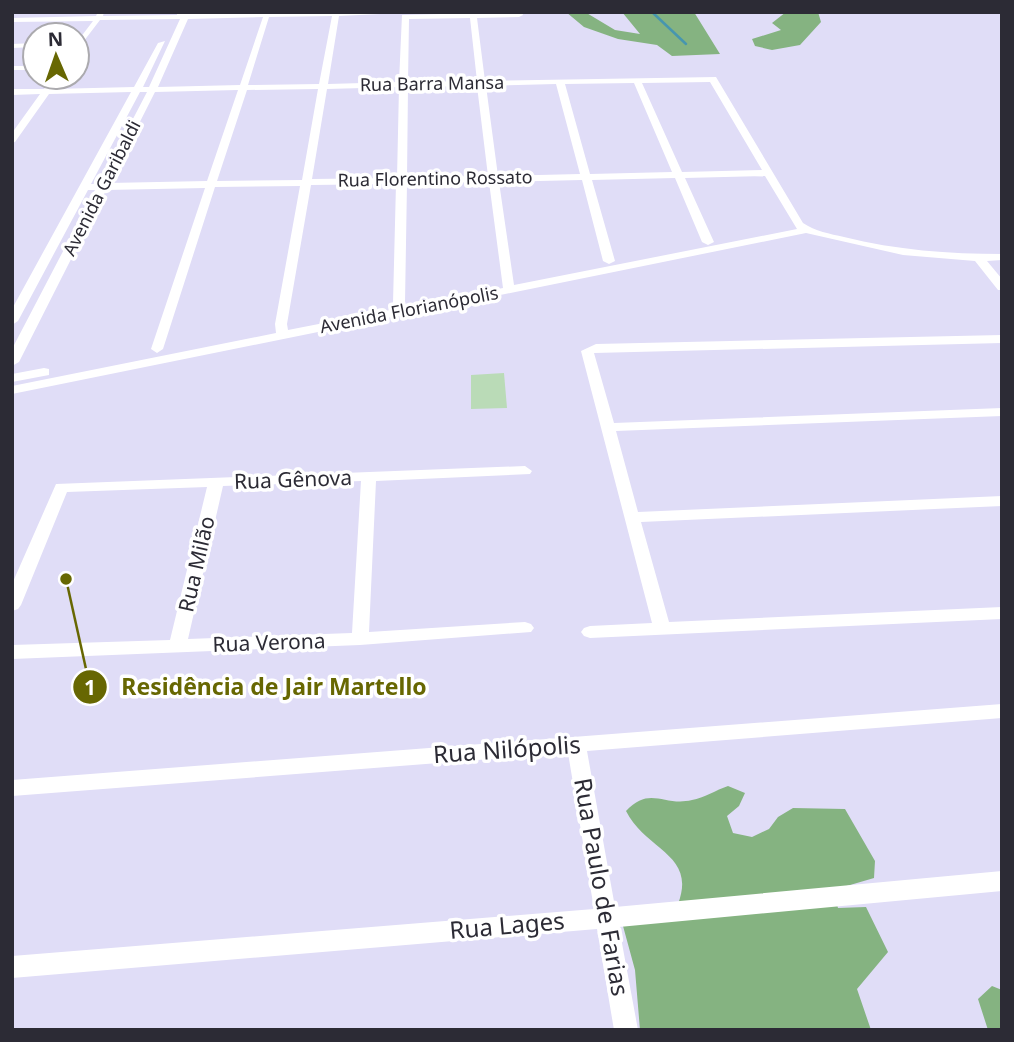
<svg xmlns="http://www.w3.org/2000/svg" width="1014" height="1042" font-family="'Noto Sans',sans-serif">
<style>
.green{fill:#badbb7}
.forest{fill:#85b381}
.lines{fill:none;stroke-linecap:round;stroke-linejoin:round}
.stream{stroke:#4796af;stroke-width:2.5}
.street{fill:#fff;fill-rule:evenodd}
.labels{text-anchor:middle;stroke-width:7;stroke-linejoin:round;paint-order:stroke}
.far-street-label{font-size:18px;fill:#2c2b35;stroke:#fff}
.street-label{font-size:21px;fill:#2c2b35;stroke:#fff}
.near-street-label{font-size:24px;fill:#2c2b35;stroke:#fff}
.leader{fill:none;stroke:#676702;stroke-width:2.5}
.callout-dot{fill:#676702;stroke:#fff;stroke-width:2.5}
.mark-label{font-size:21px;text-anchor:middle;font-weight:bold;fill:#fff}
.callout-label{font-size:23px;text-anchor:middle;font-weight:bold;fill:#676702;stroke:#fff;stroke-width:7;stroke-linejoin:round;paint-order:stroke}
</style>
<rect width="100%" height="100%" fill="#e0ddf7"/>
<path class="green" d="M504,373L507,408L471,409V375Z"/>
<path class="forest" d="M566,12H585L615,30L640,34L622,12H694L720,54L672,56L657,45L618,39L584,27Z
M786,12H818L821,22L800,45L772,50L755,46L752,39L781,30L772,23Z
M728,786L745,793L739,806L727,816L733,833L752,837L769,829L778,817L793,808L845,809L875,861L874,878L833,890L838,908L866,907L888,952L857,989L871,1030H640L635,970L623,926L678,904C697,854 646,851 626,811C650,785 664,807 692,800C704,798 716,790 728,786Z
M992,986L1002,990V1030H988L978,999Z"/>
<g class="lines">
<path class="stream" d="M652,12L686,44"/>
<path class="street" d="M98,12H104L103,16L177,15V12L185,14L421,12L339,16L328,84L399,82L402,15L522,12L523,15L519,17L477,18L485,81L716,77L803,223C815,231 830,234 844,237C896,250 949,254 1002,254V260L987,261L1002,279V290H998L975,261L903,255L806,233L12,394V386L276,333L275,324L300,186L215,187L163,349L157,353L151,349L205,188L106,190L19,362L12,366V349L95,190H88L18,321L12,325V309L131,92L49,94L15,142L12,143V133L40,94L12,95V89H44L53,77H61L53,89L134,87L158,43L165,41L143,87H149L180,19L100,20L77,50V42L93,21L12,22V18L96,16ZM332,16L319,84L248,85L269,17ZM263,17L240,85L158,87L188,19ZM470,18L477,81L408,82L409,19ZM710,82L762,170L682,172L642,83ZM634,83L672,172L590,174L565,84ZM556,84L580,174L498,176L486,86ZM477,86L488,176L407,177L408,87ZM399,87L397,178L312,179L327,89ZM318,89L302,180L217,181L247,90ZM238,90L207,181L109,183L155,92ZM140,92H147L99,184H91ZM765,176L797,229L514,285L499,182L582,180L603,261L609,264L615,261L592,180L675,178L702,242L708,245L714,242L685,178ZM489,182L503,288L288,330L287,324L311,185L396,184L393,303L399,307L405,303L407,183Z
M35,43V47L12,48V44Z
M12,66H35V70H12Z
M1002,335V343L594,353L614,423L1002,408V416L616,431L638,512L1002,496V506L641,522L669,622L1002,607V619L590,638L584,636L581,632L584,628L590,626L652,623L581,351L596,344Z
M44,368L49,369V375L12,382V374Z
M525,466L532,471L530,474L376,481L369,632L525,622L531,624L534,628L531,632L360,645L12,659V645L170,640L207,487L67,492L21,605L18,609L12,611V584L56,484ZM361,481L352,633L188,639L223,486Z
M1002,704V718L587,751L615,907L1002,871V891L619,927L638,1030H614L597,929L12,978V956L594,909L568,753L12,796V780Z"/>
</g>
<g class="labels">
<g class="far-street-label">
<text transform="translate(432 84) rotate(-1)" y="6">Rua Barra Mansa</text>
<text transform="translate(435 179) rotate(-1)" y="6">Rua Florentino Rossato</text>
<text transform="translate(102 188) rotate(-63)" y="6">Avenida Garibaldi</text>
<text transform="translate(409 310) rotate(-11)" y="6">Avenida Florianópolis</text>
</g>
<g class="street-label">
<text transform="translate(293 480) rotate(-2)" y="7">Rua Gênova</text>
<text transform="translate(197 564) rotate(-77)" y="7">Rua Milão</text>
<text transform="translate(269 643) rotate(-2)" y="7">Rua Verona</text>
</g>
<g class="near-street-label">
<text transform="translate(507 750) rotate(-4)" y="8">Rua Nilópolis</text>
<text transform="translate(601 887) rotate(80)" y="8">Rua Paulo de Farias</text>
<text transform="translate(507 926) rotate(-5)" y="8">Rua Lages</text>
</g>
</g>
<path class="leader" d="M66 579L90 687"/>
<g class="callout-dot">
<circle cx="66" cy="579" r="7"/>
<circle cx="90" cy="687" r="18"/>
</g>
<g class="mark-label">
<text x="90" y="695">1</text>
</g>
<g class="callout-label">
<text x="274" y="695">Residência de Jair Martello</text>
</g>
<rect width="1014" height="1042" fill="none" stroke="#2c2b35" stroke-width="28"/>
<g transform="translate(56 56) rotate(358)"><circle r="33" fill="#ffffff" stroke="#abaaae" stroke-width="2"/>
<path d="M0-5L12 26L0 18L-12 26Z" fill="#676702"/>
<text y="-10" font-size="19" font-weight="bold" text-anchor="middle" fill="#2c2b35">N</text>
</g>
</svg>
